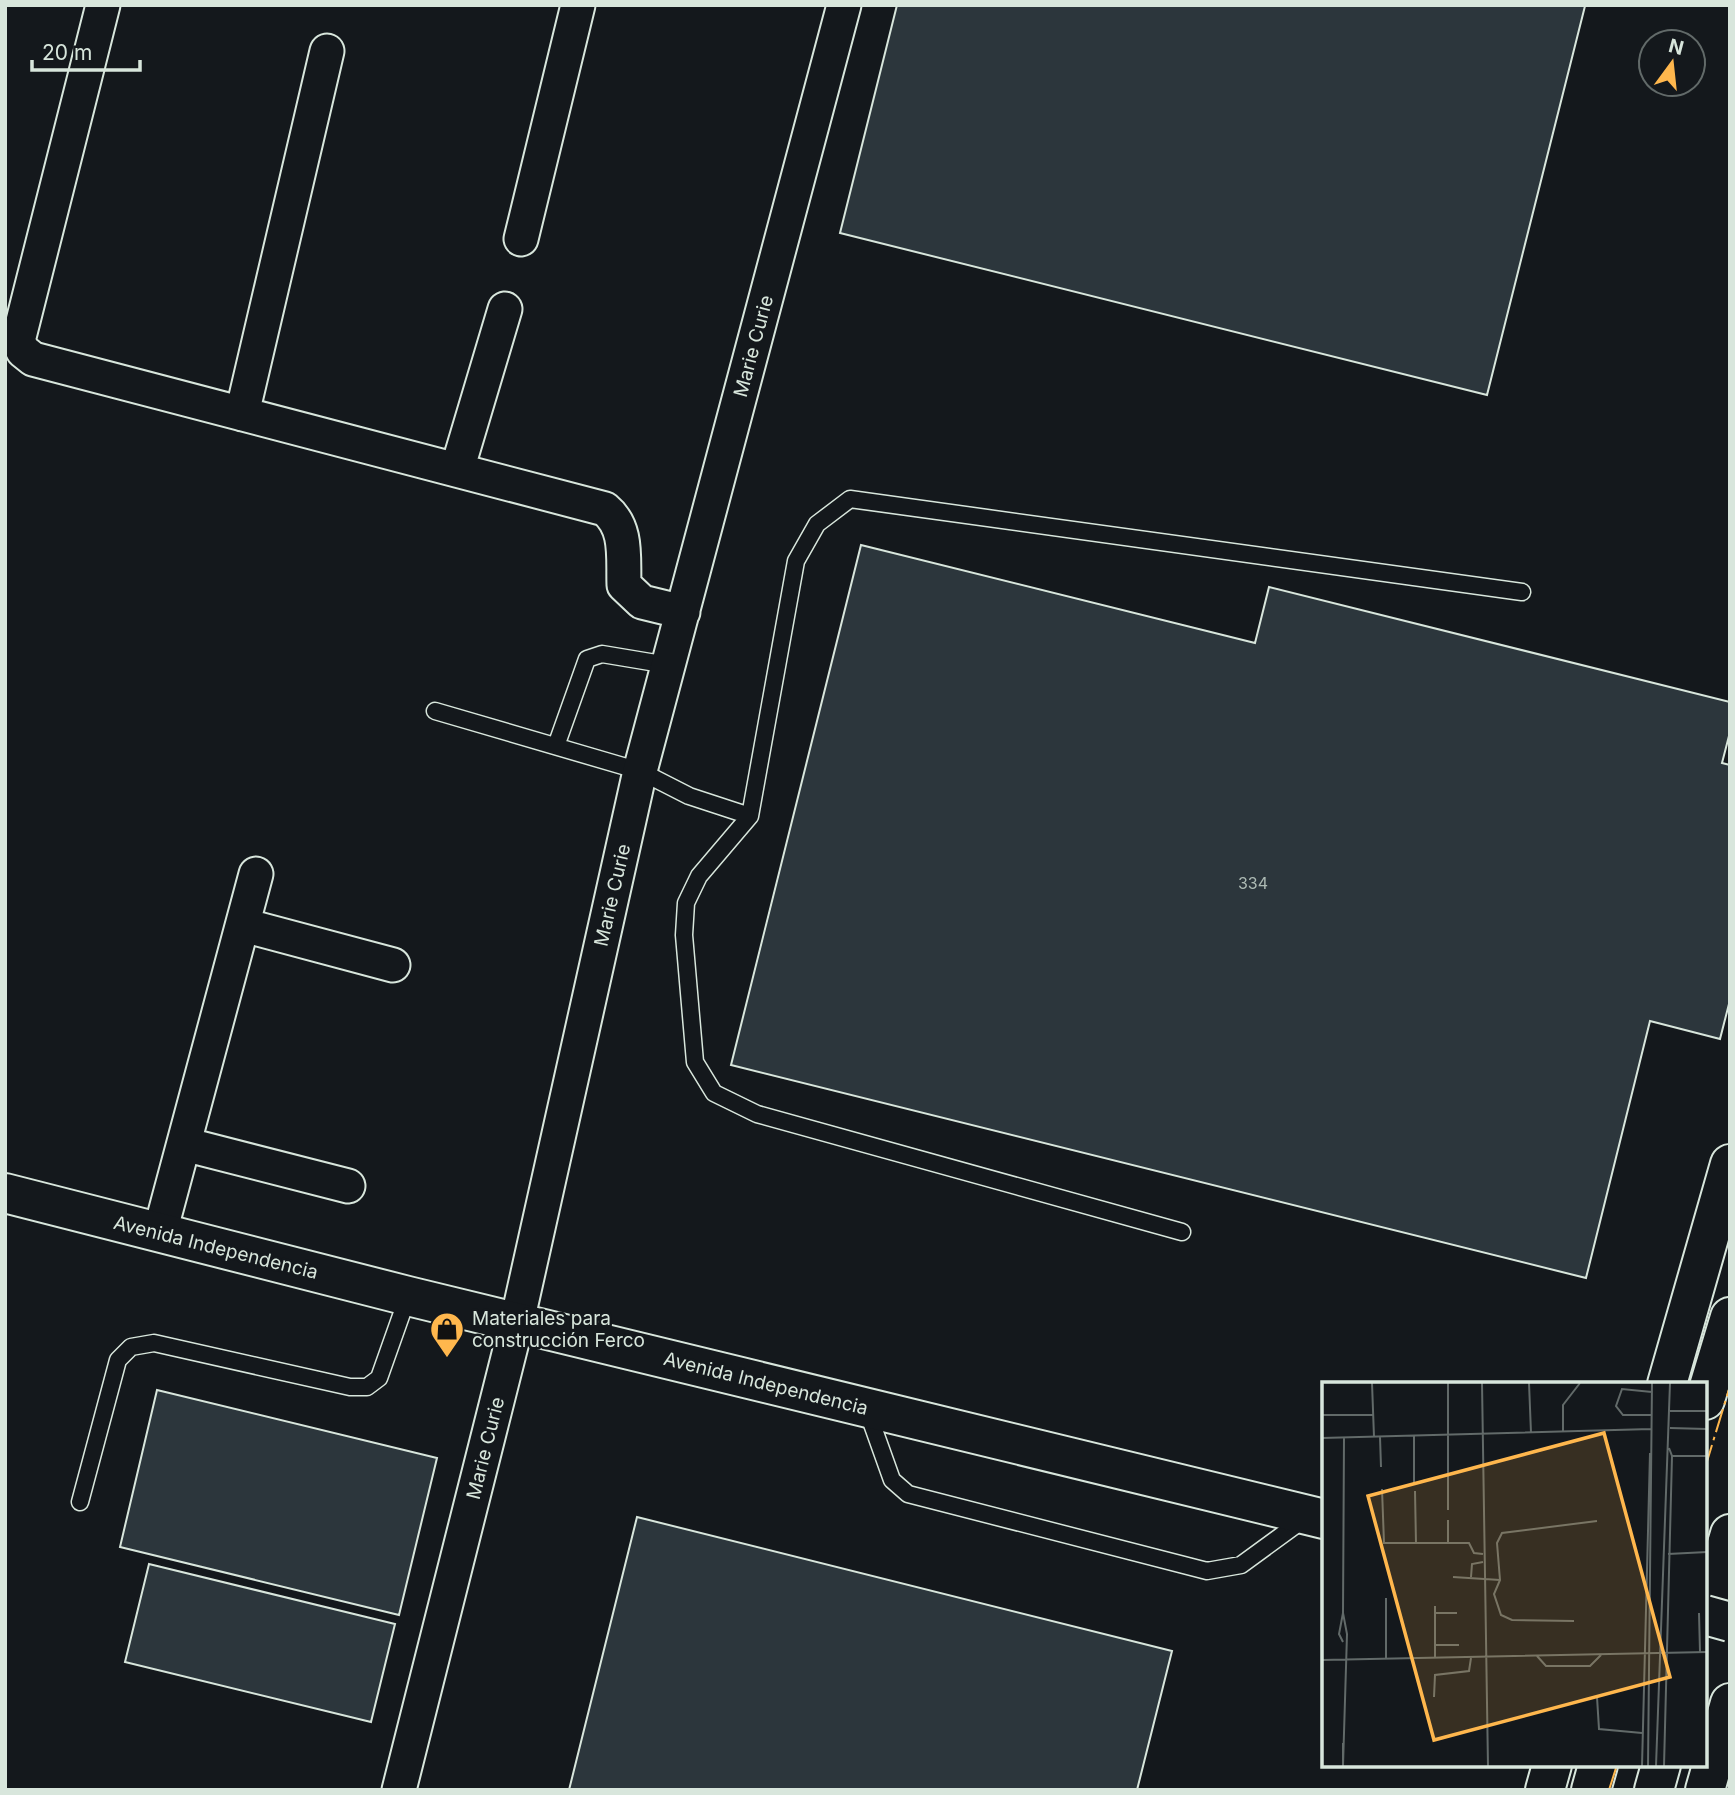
<svg xmlns="http://www.w3.org/2000/svg" width="1735" height="1795" font-family="Inter,sans-serif">
<style>
.building{fill:#2c363c;stroke:#d8e6dc;stroke-width:2}
.lines{fill:none;stroke-linecap:round;stroke-linejoin:round}
.service-casing{stroke:#d8e6dc;stroke-width:19}
.minor-casing{stroke:#d8e6dc;stroke-width:37}
.tertiary-casing{stroke:#d8e6dc;stroke-width:42}
.secondary-casing{stroke:#d8e6dc;stroke-width:42}
.primary-casing{stroke:#d8e6dc;stroke-width:42}
.service{stroke:#14181c;stroke-width:16}
.minor{stroke:#14181c;stroke-width:33}
.tertiary{stroke:#14181c;stroke-width:38}
.secondary{stroke:#14181c;stroke-width:38}
.primary{stroke:#14181c;stroke-width:38}
.secondary-bridge-casing{stroke:#d8e6dc;stroke-width:42;stroke-linecap:butt}
.secondary-bridge{stroke:#14181c;stroke-width:38}
.power{stroke:#ffb74d;stroke-width:2;stroke-dasharray:24 5 3.5 5;stroke-linecap:butt}
.labels{text-anchor:middle;stroke-width:5;stroke-linejoin:round;paint-order:stroke}
.number-label{font-size:16px;fill:#adbab4}
.street-label{font-size:19px;fill:#d8e6dc;stroke:#14181c}
.poi-label{font-size:19px;fill:#d8e6dc;stroke:#14181c;text-anchor:start}
.inset-road{fill:none;stroke:#626a69;stroke-width:2}
.view{fill:#ffb74d;fill-opacity:0.15;stroke:#ffb74d;stroke-width:3.5}
.inset-edge{fill:none;stroke:#d8e6dc;stroke-width:3.5}
</style>
<rect width="100%" height="100%" fill="#14181c"/>
<path class="building" d="M897,5L1585,6L1487,395L840,233Z
M861,545L1255,643L1269,587L1730,702V732L1722,763L1730,765V1000L1720,1039L1650,1021L1586,1278L731,1065Z
M157,1390L437,1458L399,1615L120,1547Z
M637,1517L1172,1651L1137,1790H569Z
M149,1564L395,1624L371,1722L125,1662Z"/>
<g class="lines">
<g class="service-casing">
<path id="service" d="M435,711L640,771L689,796L750,816
M556,746L587,659L602,654L668,665
M1182,1232L757,1114L714,1093L695,1062L684,935L686,903L699,876L750,816L796,561L817,524L850,499L1522,592
M867,1410L892,1480L908,1494L1207,1571L1241,1565L1304,1519
M80,1502L118,1360L131,1347L154,1343L350,1387H367L379,1378L408,1296"/>
</g>
<g class="minor-casing">
<path id="minor" d="M103,5L18,341L23,351L33,359L605,509C628,528 623,557 624,585L642,602L683,612
M521,239L578,5
M242,414L327,51
M457,470L505,309
M243,925L393,965
M184,1144L348,1186
M160,1232L256,874
M399,1790L517,1322L640,771L844,5"/>
</g>
<g class="tertiary-casing">
<path id="tertiary" d="M1667,1384L1730,1164
M1545,1790L1552,1765
M1705,1790L1730,1703"/>
</g>
<g class="secondary-casing">
<path id="secondary" d="M5,1193L408,1296L1324,1519"/>
</g>
<g class="primary-casing">
<path id="primary" d="M1705,1400L1730,1317
M1705,1617L1730,1534
M1591,1790L1598,1765
M1654,1790L1661,1765"/>
</g>
<use href="#service" class="service"/>
<use href="#minor" class="minor"/>
<use href="#tertiary" class="tertiary"/>
<use href="#secondary" class="secondary"/>
<use href="#primary" class="primary"/>
<g class="secondary-bridge-casing">
<path id="secondary-bridge" d="M1705,1615L1730,1622"/>
</g>
<use href="#secondary-bridge" class="secondary-bridge"/>
<path class="power" d="M1705,1468L1730,1386
M1609,1790L1617,1765"/>
</g>
<defs>
<g id="shop-pin" transform="scale(1.75)"><path d="M0 17L-7.5 6A9.5 9.5 0 1 1 7.5 6Z" fill="#ffb74d" stroke="#14181c"/><path d="M-5-2.5h2.3a2.7 3.5 0 0 1 5.4 0H5L5.5 6h-11ZM-1.5-2.5h3a1.5 2.3 0 0 0-3 0Z" fill="#111"/></g>
</defs>
<g fill-rule="evenodd">
<use href="#shop-pin" x="447" y="1329"/>
</g>
<g class="labels">
<g class="number-label">
<text x="1253" y="889">334</text>
</g>
<g class="street-label">
<text transform="translate(753 346) rotate(-75)" y="7">Marie Curie</text>
<text transform="translate(612 895) rotate(-77)" y="7">Marie Curie</text>
<text transform="translate(216 1247) rotate(14)" y="7">Avenida Independencia</text>
<text transform="translate(766 1383) rotate(14)" y="7">Avenida Independencia</text>
<text transform="translate(485 1448) rotate(-76)" y="7">Marie Curie</text>
</g>
<g class="poi-label">
<text x="472" y="1325">Materiales para<tspan x="472" dy="22">construcción Ferco</tspan></text>
</g>
</g>
<g transform="translate(1322 1382)">
<rect width="385" height="385" fill="#14181c"/>
<path class="inset-road" d="M50,1L52,55M126,1V128M160,1L166,384M207,1L209,51M348,29H385M0,33H51M329,33H301L294,24L300,7L330,10M348,46L385,47M241,50V23L258,1M92,54V101M58,55L59,85M0,56L329,47M350,74H385M60,107L62,161H147L152,171L161,172M93,109L94,162M126,161V138M346,172L385,170M131,195L178,198M149,195L150,182L161,180M64,216V276M113,224V276M21,231L17,252L21,260M113,231H135M377,231L378,270M252,239L190,238L179,233L172,212L178,198L175,161L180,151L275,139M113,263H137M215,274L224,284H268L279,273M0,278L385,270M112,315L113,293L147,289L149,276M275,315L277,347L320,351M21,384L25,252L21,231L22,56M21,384V361M320,384L328,71M326,384L330,1M334,384L348,1M342,384L350,74L347,66"/>
<path class="view" d="M282,51L348,295L112,358L46,114Z"/>
<rect width="385" height="385" class="inset-edge"/>
</g>
<rect width="1735" height="1795" fill="none" stroke="#d8e6dc" stroke-width="14"/>
<g transform="translate(1672 63) rotate(15)"><circle r="33" fill="#14181c" stroke="#626a69" stroke-width="2"/>
<path d="M0-5L12 26L0 18L-12 26Z" fill="#ffb74d"/>
<text y="-10" font-size="19" font-weight="bold" text-anchor="middle" fill="#d8e6dc">N</text>
</g>
<path d="M32 60v10h108v-10" fill="none" stroke="#d8e6dc" stroke-width="3.5"/>
<text x="42" y="60" font-size="21" fill="#d8e6dc" stroke="#14181c" stroke-width="5" paint-order="stroke">20 m</text>
</svg>
